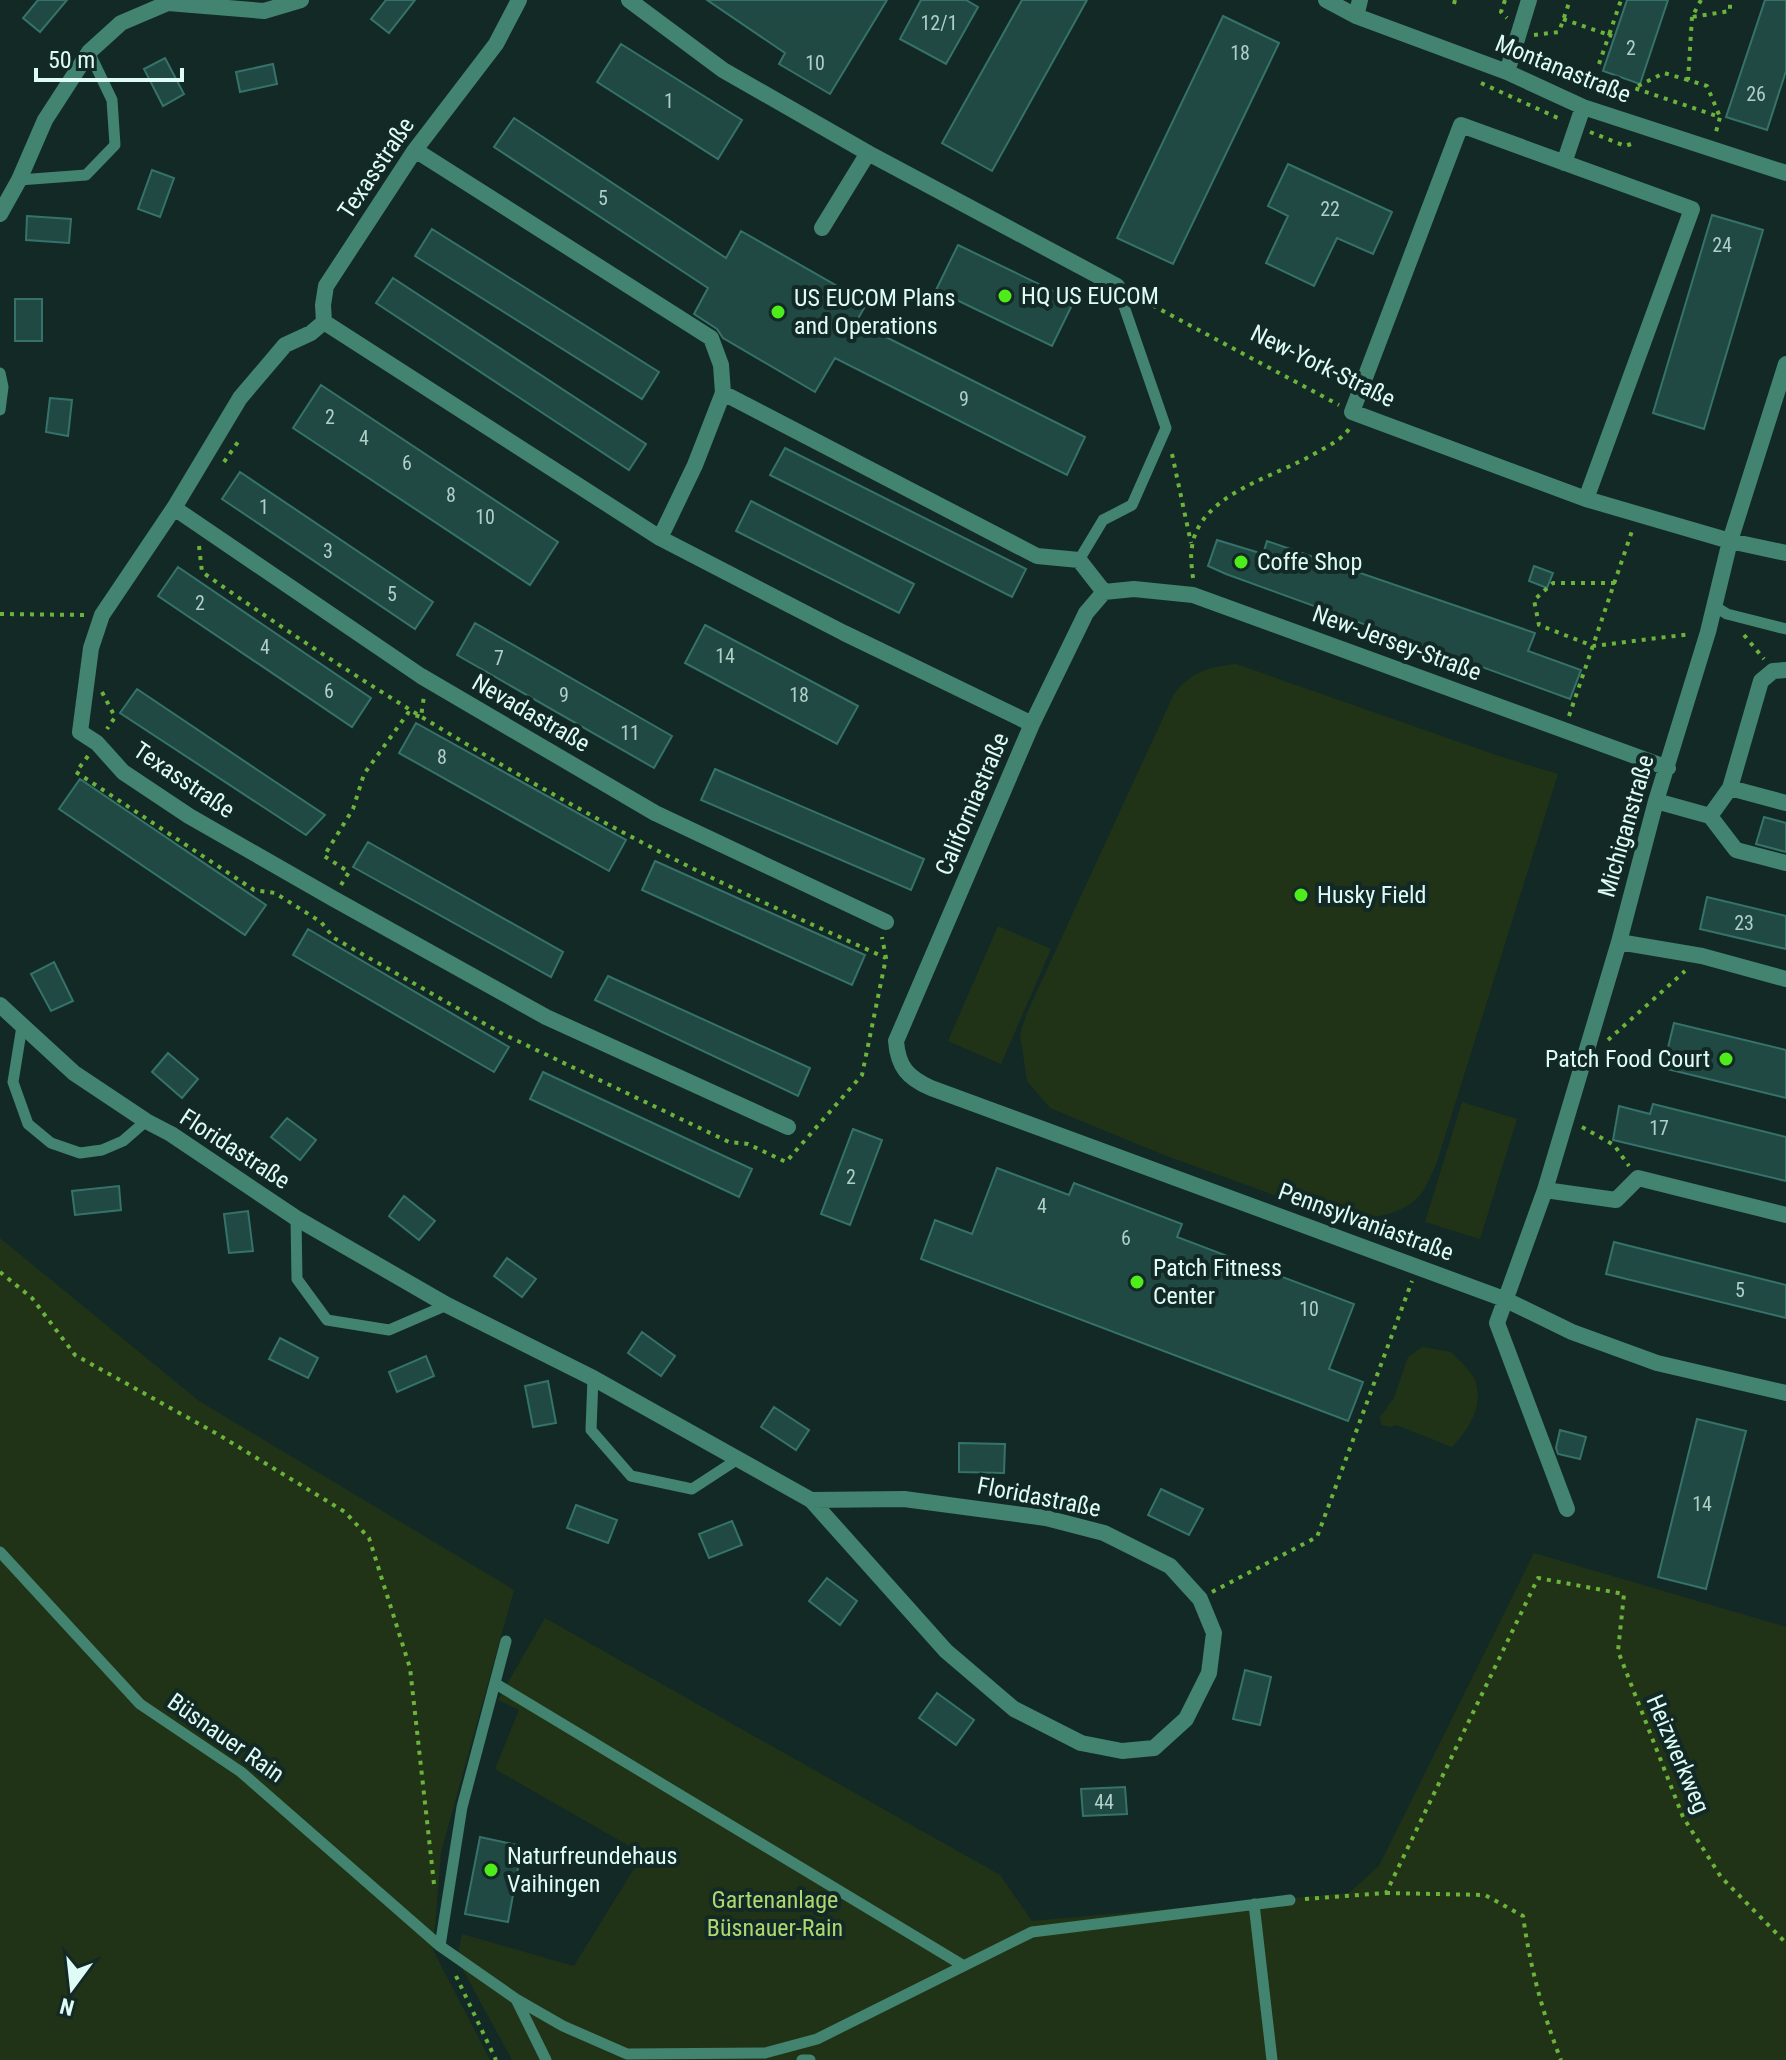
<svg xmlns="http://www.w3.org/2000/svg" width="1786" height="2060" font-family="'Roboto Condensed',sans-serif">
<style>
.green{fill:#213317}
.building{fill:#214943;stroke:#35736a;stroke-width:2}
.lines{fill:none;stroke-linecap:round;stroke-linejoin:round}
.path{stroke:#6bb33b;stroke-width:4;stroke-dasharray:4 6;stroke-linecap:butt}
.service{stroke:#428470;stroke-width:11}
.minor{stroke:#428470;stroke-width:16}
.poi-dot{fill:#4dec1a;stroke:#132926;stroke-width:3}
.labels{text-anchor:middle;stroke-width:8;stroke-linejoin:round;paint-order:stroke}
.number-label{font-size:20px;fill:#afcfc8}
.street-label{font-size:24px;fill:#defcf5;stroke:#132926}
.poi-label{font-size:24px;fill:#defcf5;stroke:#132926;text-anchor:start}
.park-label{font-size:24px;fill:#add86f;stroke:#132926}
</style>
<rect width="100%" height="100%" fill="#132926"/>
<path class="green" d="M1236,664L1499,756L1558,774L1436,1165C1431,1174 1427,1187 1420,1195C1401,1217 1367,1219 1340,1219L1164,1155L1050,1108L1027,1081L1020,1034L1026,1015L1174,694C1190,672 1210,667 1236,664Z
M998,926L1051,949L1001,1064L948,1041Z
M1462,1102L1517,1119L1480,1239L1425,1222Z
M0,1238L199,1401L514,1590L441,1852L433,1950L490,2060H0Z
M1422,1347L1451,1352C1459,1360 1473,1372 1476,1383C1483,1408 1468,1430 1452,1447L1396,1425L1390,1427L1381,1425L1380,1417L1394,1398L1408,1357Z
M1534,1553L1786,1627V2060H512L457,1959L462,1934L574,1966L643,1854L495,1769L519,1710L498,1700L545,1618L1000,1875L1032,1921L1349,1893L1379,1866Z"/>
<path class="building" d="M38,0H67L40,32L23,18Z
M386,0H415L389,33L371,19Z
M707,0H887L830,94L779,64L785,53Z
M921,0H966L978,7L946,64L900,39Z
M1022,0H1087L992,171L942,143Z
M1627,0H1668L1640,84L1603,71Z
M1765,0H1786V71L1767,130L1726,117Z
M1223,16L1279,43L1173,264L1117,238Z
M621,44L742,120L718,159L597,82Z
M165,58L184,94L163,106L144,69Z
M273,64L277,84L240,92L236,72Z
M514,118L726,258L741,231L867,303L856,322L1085,437L1067,475L835,358L815,392L723,338L717,329L694,314L708,288L494,147Z
M1288,164L1392,212L1373,254L1337,238L1314,286L1266,263L1288,216L1268,206Z
M152,170L174,178L160,217L138,209Z
M1712,215L1763,230L1704,429L1653,413Z
M27,216L71,219L69,243L26,240Z
M432,229L659,372L642,399L415,256Z
M958,245L1074,301L1052,346L936,290Z
M393,278L646,444L629,470L376,303Z
M15,299H42V341H15Z
M321,385L558,542L530,585L293,428Z
M50,398L72,400L68,436L46,432Z
M785,448L1026,569L1012,597L770,475Z
M240,472L433,602L415,629L222,499Z
M751,501L914,584L899,613L736,531Z
M1217,540L1263,554L1267,541L1535,633L1528,651L1581,670L1570,699L1226,574L1208,566Z
M1534,566L1553,573L1547,588L1529,581Z
M178,567L371,698L352,727L158,596Z
M475,623L672,736L654,768L457,655Z
M705,625L858,706L837,744L685,663Z
M137,689L262,773L325,815L306,835L120,713Z
M416,723L626,840L609,871L399,753Z
M715,769L924,859L911,890L701,800Z
M80,779L266,905L245,935L59,809Z
M1764,817L1786,823V852L1756,844Z
M368,842L563,952L551,977L353,867Z
M655,861L865,955L852,985L642,890Z
M1707,897L1786,916V949L1700,929Z
M308,929L509,1047L494,1072L293,955Z
M54,962L73,1001L51,1011L31,974Z
M608,976L810,1068L798,1096L595,1000Z
M1674,1023L1786,1050V1098L1663,1068Z
M168,1053L198,1079L182,1098L152,1072Z
M543,1072L752,1169L739,1197L530,1099Z
M1653,1104L1786,1137V1181L1613,1140L1619,1106L1650,1114Z
M287,1118L316,1140L300,1160L271,1137Z
M853,1129L882,1140L850,1225L821,1214Z
M997,1168L1069,1195L1074,1183L1182,1224L1177,1237L1354,1304L1329,1369L1363,1382L1348,1421L921,1259L935,1220L972,1234Z
M119,1186L121,1210L75,1215L72,1191Z
M404,1196L435,1221L419,1240L389,1216Z
M248,1211L253,1251L229,1253L224,1214Z
M1614,1242L1786,1285V1318L1606,1274Z
M507,1258L536,1279L522,1297L494,1276Z
M642,1332L675,1356L661,1376L628,1353Z
M280,1338L318,1358L308,1378L269,1359Z
M426,1356L434,1376L397,1392L389,1372Z
M548,1381L556,1423L533,1427L525,1386Z
M774,1407L809,1430L796,1450L761,1427Z
M1697,1419L1746,1431L1706,1589L1658,1577Z
M1560,1430L1586,1437L1580,1459L1558,1454L1556,1448Z
M959,1443L1005,1444L1004,1473L959,1472Z
M1161,1489L1203,1509L1189,1535L1148,1515Z
M576,1505L617,1520L608,1543L567,1528Z
M732,1521L742,1545L709,1558L699,1534Z
M827,1578L857,1601L840,1625L809,1601Z
M1245,1670L1271,1677L1260,1725L1233,1719Z
M937,1693L974,1720L956,1745L919,1718Z
M1125,1787L1127,1814L1083,1816L1081,1789Z
M480,1837L522,1846L508,1922L465,1914Z"/>
<g class="lines">
<path class="path" d="M1505,0L1501,12L1507,18
M1701,0L1692,17L1730,11V0
M1454,4L1455,0
M1692,17L1688,80L1707,86L1720,117
M1563,19L1609,35L1621,0
M1534,35L1559,32L1570,0
M1599,64L1609,35L1615,37
M1688,80L1664,73L1634,88L1720,117L1716,132
M1481,83L1560,119
M1590,132L1625,146L1634,143
M1135,296L1339,405
M1172,454L1191,543
M224,462L240,439
M199,546L202,572C344,672 492,764 645,844C724,886 805,921 886,958
M1193,578C1192,568 1190,557 1192,547C1199,494 1275,477 1314,454C1328,446 1340,441 1349,429
M1615,583H1553L1534,600L1539,625L1593,646L1691,634
M0,614L86,615
M1744,635L1764,659
M102,692L115,717L107,729
M1569,716L1632,531
M88,756L76,772L254,890L275,893L321,922L334,938L501,1033L729,1142L748,1144L786,1162L862,1075L886,958L882,937
M341,885L349,872L324,856L353,809L364,774L408,713L421,717L424,696
M1608,1040L1685,971
M1582,1127L1614,1145L1629,1166
M0,1272L32,1298L75,1355L219,1435L345,1512L369,1538L410,1668L434,1884
M1212,1592L1317,1537L1412,1281
M1386,1893L1485,1895L1523,1916C1530,1966 1542,2012 1561,2060
M1305,1899L1386,1893L1538,1578L1624,1594L1618,1651L1683,1817L1721,1877L1786,1943
M456,1976L496,2060"/>
<path class="service" d="M19,180L86,175L115,145L112,100L89,52
M0,373L3,387L0,410
M1079,560L1103,520L1132,505L1166,428L1117,286
M1714,606L1727,614L1786,629
M22,1026L13,1082L28,1124L51,1143L80,1153L102,1150L123,1141L146,1121
M296,1218L297,1279L327,1320L389,1330L447,1305
M593,1378L591,1430L631,1476L692,1489L738,1459
M0,1552L140,1704L241,1772L440,1946L516,1999L563,2026L627,2054L765,2053L817,2039L1032,1932L1290,1900
M496,1684L964,1966
M1254,1904L1272,2060
M440,1946L462,1807L506,1641
M516,1999L546,2060
M802,2060H810"/>
<path class="minor" d="M629,0L723,70L868,153L1117,286
M1326,0L1356,16L1507,72L1583,107L1786,173
M1356,16L1360,0
M1507,72L1529,0
M415,150L711,338L721,365L723,393L1037,556L1079,560L1104,592
M1564,163L1583,107
M0,214L19,180L45,120L89,52L121,23L168,3L264,11L301,0
M822,228L868,153
M324,322L311,333L285,345L240,398L174,508L102,615L91,648L80,732L97,743L123,772L189,816L334,899L546,1017L788,1127
M324,322L660,538L844,633L1032,724
M324,322L323,305L326,286L415,150L496,44L519,0
M1586,499L1692,209L1461,125L1352,412L1586,499L1730,541L1786,553
M174,508L421,676L655,813L886,922
M660,538L695,465L723,393
M1104,592L1086,613L1032,724L896,1041C898,1067 908,1078 931,1088L1504,1299L1572,1332L1657,1363L1786,1393
M1104,592L1134,589L1193,595L1668,768
M1730,788L1761,681L1773,671L1786,670
M1656,801L1710,816L1730,788L1786,803
M1710,816L1736,850L1786,863
M1619,942L1702,956L1786,979
M0,1005L74,1073L146,1121L171,1134L296,1218L447,1305L593,1378L811,1500L946,1651L1014,1709L1081,1743L1122,1751L1154,1748L1186,1719L1209,1673L1214,1633L1200,1599L1170,1566L1104,1533L1046,1518L904,1499L811,1500
M1545,1190L1616,1200L1638,1178L1786,1215
M1567,1509L1497,1323L1545,1190L1619,942L1656,801L1708,632L1730,541L1786,364"/>
</g>
<g class="poi-dot">
<circle cx="1005" cy="296" r="8"/>
<circle cx="778" cy="312" r="8"/>
<circle cx="1241" cy="562" r="8"/>
<circle cx="1301" cy="895" r="8"/>
<circle cx="1726" cy="1059" r="8"/>
<circle cx="1137" cy="1282" r="8"/>
<circle cx="491" cy="1870" r="8"/>
</g>
<g class="labels">
<g class="number-label">
<text x="939" y="30">12/1</text>
<text x="1631" y="55">2</text>
<text x="1240" y="60">18</text>
<text x="815" y="70">10</text>
<text x="1756" y="101">26</text>
<text x="669" y="108">1</text>
<text x="603" y="205">5</text>
<text x="1330" y="216">22</text>
<text x="1722" y="252">24</text>
<text x="964" y="406">9</text>
<text x="330" y="424">2</text>
<text x="364" y="445">4</text>
<text x="407" y="470">6</text>
<text x="451" y="502">8</text>
<text x="264" y="514">1</text>
<text x="485" y="524">10</text>
<text x="328" y="558">3</text>
<text x="392" y="601">5</text>
<text x="200" y="610">2</text>
<text x="265" y="654">4</text>
<text x="725" y="663">14</text>
<text x="499" y="665">7</text>
<text x="329" y="698">6</text>
<text x="564" y="702">9</text>
<text x="799" y="702">18</text>
<text x="630" y="740">11</text>
<text x="442" y="764">8</text>
<text x="1744" y="930">23</text>
<text x="1659" y="1135">17</text>
<text x="851" y="1184">2</text>
<text x="1042" y="1213">4</text>
<text x="1126" y="1245">6</text>
<text x="1740" y="1297">5</text>
<text x="1309" y="1316">10</text>
<text x="1702" y="1511">14</text>
<text x="1104" y="1809">44</text>
</g>
<g class="street-label">
<text transform="translate(1563 69) rotate(22)" y="8">Montanastraße</text>
<text transform="translate(376 168) rotate(-56)" y="8">Texasstraße</text>
<text transform="translate(1323 366) rotate(26)" y="8">New-York-Straße</text>
<text transform="translate(1397 643) rotate(20)" y="8">New-Jersey-Straße</text>
<text transform="translate(531 713) rotate(30)" y="8">Nevadastraße</text>
<text transform="translate(184 780) rotate(34)" y="8">Texasstraße</text>
<text transform="translate(972 804) rotate(-67)" y="8">Californiastraße</text>
<text transform="translate(1626 826) rotate(-74)" y="8">Michiganstraße</text>
<text transform="translate(235 1149) rotate(33)" y="8">Floridastraße</text>
<text transform="translate(1366 1222) rotate(20)" y="8">Pennsylvaniastraße</text>
<text transform="translate(1039 1497) rotate(11)" y="8">Floridastraße</text>
<text transform="translate(226 1738) rotate(35)" y="8">Büsnauer Rain</text>
<text transform="translate(1678 1754) rotate(67)" y="8">Heizwerkweg</text>
</g>
<g class="poi-label">
<text x="1021" y="304">HQ US EUCOM</text>
<text x="794" y="306">US EUCOM Plans<tspan x="794" dy="28">and Operations</tspan></text>
<text x="1257" y="570">Coffe Shop</text>
<text x="1317" y="903">Husky Field</text>
<text x="1710" y="1067" text-anchor="end">Patch Food Court</text>
<text x="1153" y="1276">Patch Fitness<tspan x="1153" dy="28">Center</tspan></text>
<text x="507" y="1864">Naturfreundehaus<tspan x="507" dy="28">Vaihingen</tspan></text>
</g>
<g class="park-label">
<text x="775" y="1908">Gartenanlage<tspan x="775" dy="28">Büsnauer-Rain</tspan></text>
</g>
</g>
<g transform="translate(72 1988) rotate(195)" stroke="#132926" stroke-width="6" paint-order="stroke">
<path d="M0-6L14 30L0 20L-14 30Z" fill="#defcf5"/>
<text y="-12" font-size="22" font-weight="bold" text-anchor="middle" fill="#defcf5">N</text>
</g>
<path d="M36 68v12h146v-12" fill="none" stroke="#defcf5" stroke-width="4"/>
<text x="48" y="68" font-size="24" fill="#defcf5" stroke="#132926" stroke-width="6" paint-order="stroke">50 m</text>
</svg>
